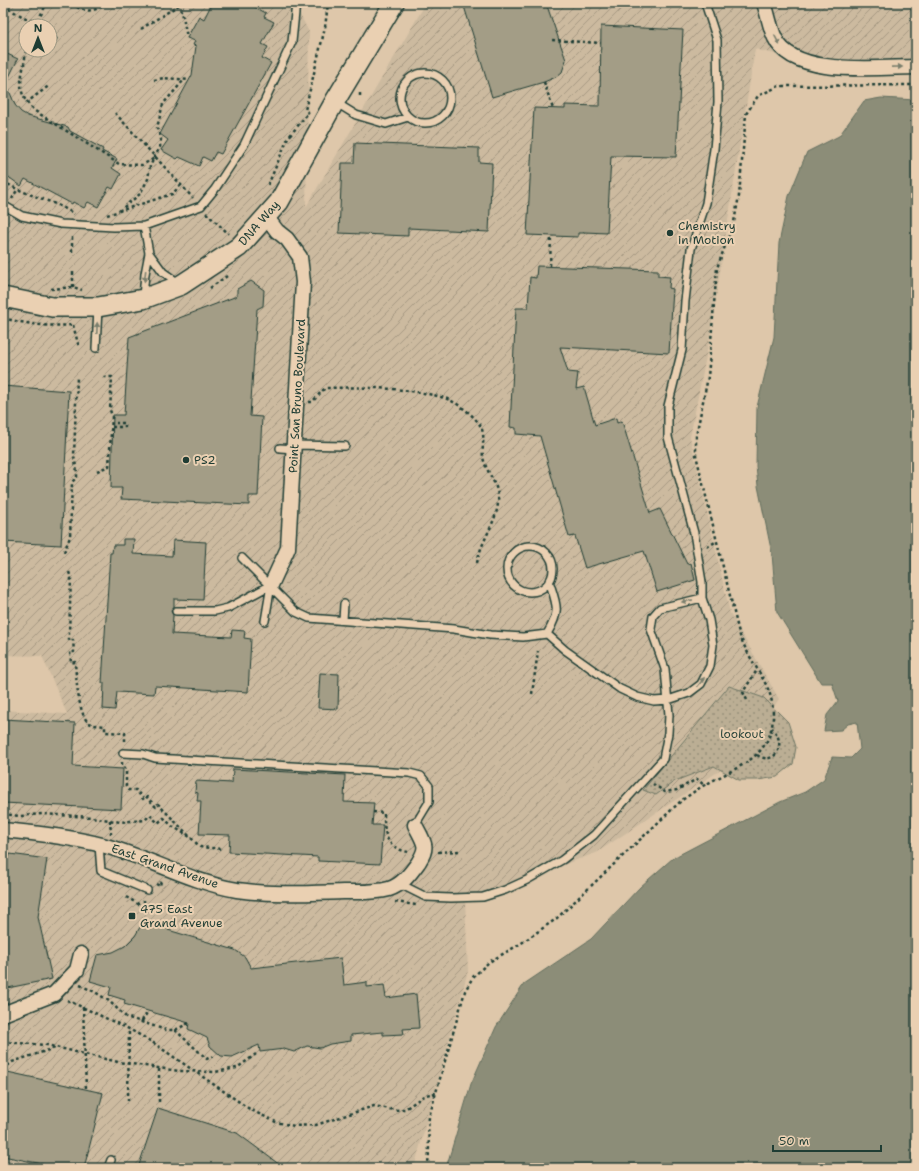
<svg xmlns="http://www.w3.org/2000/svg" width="919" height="1171" font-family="'Shantell Sans',sans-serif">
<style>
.industrial{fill:url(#industrial-furrows);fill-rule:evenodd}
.grass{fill:url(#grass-dots);stroke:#6d7664}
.water{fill:#8c8d78;stroke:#606d5d}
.building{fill:#a39d86;stroke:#1f3d34}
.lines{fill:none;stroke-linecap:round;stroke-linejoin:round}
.lane-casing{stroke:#1f3d34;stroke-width:10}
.street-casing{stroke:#1f3d34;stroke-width:17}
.secondary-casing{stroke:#1f3d34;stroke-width:22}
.path{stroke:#1f3d34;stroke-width:2.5;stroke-dasharray:3 3;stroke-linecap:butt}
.lane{stroke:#ead0b2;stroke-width:7}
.street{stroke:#ead0b2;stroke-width:14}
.secondary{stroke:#ead0b2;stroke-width:19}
.oneway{fill:#7a7f6d}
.poi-dot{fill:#1f3d34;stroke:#ead0b2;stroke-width:1.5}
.labels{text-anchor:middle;stroke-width:4;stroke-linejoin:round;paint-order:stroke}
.street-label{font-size:12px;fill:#1f3d34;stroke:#ead0b2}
.poi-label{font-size:12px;fill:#1f3d34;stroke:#ead0b2;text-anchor:start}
.park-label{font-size:12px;fill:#2f483e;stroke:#ead0b2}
</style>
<defs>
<pattern id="industrial-furrows" width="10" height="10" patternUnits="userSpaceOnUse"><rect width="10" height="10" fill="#ccba9f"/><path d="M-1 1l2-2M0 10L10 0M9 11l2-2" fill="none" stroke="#a59882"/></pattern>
<pattern id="grass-dots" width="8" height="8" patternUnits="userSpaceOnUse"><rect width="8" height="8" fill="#bbae94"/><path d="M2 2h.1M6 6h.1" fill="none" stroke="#978f7a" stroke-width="1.8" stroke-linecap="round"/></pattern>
</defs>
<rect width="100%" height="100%" fill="#dec7aa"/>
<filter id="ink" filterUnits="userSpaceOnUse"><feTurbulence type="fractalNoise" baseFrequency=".025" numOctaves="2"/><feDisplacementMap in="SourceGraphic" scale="8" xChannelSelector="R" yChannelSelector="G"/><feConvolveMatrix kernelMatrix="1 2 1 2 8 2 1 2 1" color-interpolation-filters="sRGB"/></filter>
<g filter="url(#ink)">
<path class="industrial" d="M3,3H294L309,32L306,207L426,3H916V70L809,63L755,49L709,341L690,437L730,613L779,699L737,759L596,853L465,900L468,971L414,1168H3V710L67,714L42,656L3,655ZM26,26H50V50H26Z"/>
<path class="grass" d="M729,686L764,698L788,722L796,747L793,764L777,777L758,780H739L714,766L675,781L656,795L643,790Z"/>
<path class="water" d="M881,98L916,100V1168H446L471,1084L496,1027L524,984L591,939L640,887L673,858L780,802L805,792L824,779L832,757L851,758L860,749L857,722L848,724L841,730L824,731L827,715L838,701L832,683H821L777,612L772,554L758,486L756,466L757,407L774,337L779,243L789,196L807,152L839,136L864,101Z"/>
<path class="building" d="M212,3H247L266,13L264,17L274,22L262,44L268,47L262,58L271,63L221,154L216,152L211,161L203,157L199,166L179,157L177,159L161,150L168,140L160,134L192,75L196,46L193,45L195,41L187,38L199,16L204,19Z
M463,3H546L566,60L562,72L556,77L544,82L492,97Z
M601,26L683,30L676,157L611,156L607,233L584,232V233H578V237L527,235L534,108L565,109V105L600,106Z
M3,52L18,59L6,83L15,105L21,112L28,116L68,127L70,131L103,149L102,151L117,159L112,168L121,174L113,189L109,187L98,207L88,202L84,208L73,202L72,204L25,179L21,186L3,173Z
M355,143L479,148V162L492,163L489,232L408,228V236L339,233L342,163H354Z
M537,266L658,270V276L670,277L669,288L673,289L669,353L560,347L568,372L578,373L576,389L584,387L595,425L616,418L617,423L622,421L650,513L660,509L687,564L691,563L695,580L657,592L644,551L585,568L575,536L569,537L540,436L516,434V428L510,427L516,308H528L530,277L536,278Z
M251,281L264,290L263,306L257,309L250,416L262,417L258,496H249V505L121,499L122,488H111L113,415H124L129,337L237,296V289Z
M3,386L69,391L61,545L3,542Z
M123,539H134L133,554L172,556L173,540L206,542L203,600L174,599V607L171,611L173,615L172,634L231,637L232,630L245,631L244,638L251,639L248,692L155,686L154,694L117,692L115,710L103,709L104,683H102L110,553H112L113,545H123Z
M320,673L339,674L338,709L318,708Z
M3,719L75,723L73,766L123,769L121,809L3,803Z
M233,769L345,775L344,802L374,803L372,825H383L380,864L318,861V857L229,852L230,835L199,834L201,801H197L198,793L195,792L196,781L232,783Z
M10,854L47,859L38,917L52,979L3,989V856L9,857Z
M144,920L169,927L168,930L235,950L245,957L251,968L341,958L344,985L367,982V987L384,985L386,998L416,994L419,1028L403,1029L404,1034L383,1035V1032L351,1035V1041L330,1044L320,1048L307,1046L294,1052L284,1049L260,1052L259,1045L232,1057L221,1056L210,1046L207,1038L188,1029L189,1023L124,1004L125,1000L109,995L111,987L90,981L97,955L113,952L125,946L135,936Z
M3,1071L103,1093L84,1168H62L3,1156Z
M158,1108L237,1133L284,1168H138Z"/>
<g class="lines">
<g class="lane-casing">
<path id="lane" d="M400 98a25 25 0 1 1 50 0a25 25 0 1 1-50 0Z
M335,102L356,115L386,124L408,117
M3,205L22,216L61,224L114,227L144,226L201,206L215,189L244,145L292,42L296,3
M149,253L163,272L180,284
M143,297L145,274L149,253L144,226
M96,348L98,308
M294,445L345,446
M280,448L294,449
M507 569a23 23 0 1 1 46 0a23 23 0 1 1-46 0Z
M242,558L296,612L309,618L454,629L490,635L523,637L547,634L565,650L620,689L637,697L654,701L668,700L689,693L701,684L710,666L713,645L709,620L702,598V582L694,533L668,437V406L682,350L685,301L691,249L706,203L714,149L718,102L717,40L705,3
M176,611H215L228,608L271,585
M343,620L344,604
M265,621L271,585
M547,634C561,611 557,605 549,581
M123,753L143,754L155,758L409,773L421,776L429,786V802L415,825
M99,845L101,871L147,890
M400,884L426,897L451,898L483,897L505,890L527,880L562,860L594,835L663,759L668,733L669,715L665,669L651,629L653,616L660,608L702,598
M108,1168L111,1160"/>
</g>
<g class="street-casing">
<path id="street" d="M764,3C768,14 770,28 775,38C793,78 880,67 916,67
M265,215L277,231L287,239L300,257L303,282L288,548L271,585
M3,830C36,833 70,837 102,845C148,857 190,882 237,890C272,895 308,893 343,892C358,892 375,893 389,889C402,885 410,874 418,863C421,858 426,851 424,844C422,837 418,831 415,825
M3,1014L54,994L77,970L81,954"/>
</g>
<g class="secondary-casing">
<path id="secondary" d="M3,297L52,307H98L143,299L181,285L239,247L279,202L335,101L394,3"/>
</g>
<path class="path" d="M72,3C82,13 95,13 105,3
M178,3L183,16L187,38
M3,6L41,26
M35,26L47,3
M141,29L182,3
M50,34L58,40
M26,40L24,44L26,49
M552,40L601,43
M26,50C24,75 12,91 35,111L119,164L142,165L155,158
M154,80L164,78L189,80
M544,82L553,109
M360,93V99
M26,103L50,85
M115,113L193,198
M309,113L305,110L325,28L328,3
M3,181C25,196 52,199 74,214
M268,185L288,138L308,113
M12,199L17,190
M119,211L140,194L148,179L150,166L160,147L161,139L157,128L163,104L184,80
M206,213L229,234
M107,215L172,194L181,185
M72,237V252
M550,266L551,236
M73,287V269
M210,288L227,276
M51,289L73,287L82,290
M3,318C26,324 47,327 71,325
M73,325L79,347
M309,402H312L325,388C362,387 404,387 441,397C454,400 472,413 480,425C487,437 480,449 484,461C488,475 500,486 498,503C496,524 481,540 477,563
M112,427H125V423H116
M97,471L109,466L112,416L110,410L112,377H102
M707,547L717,541
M64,552L70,537L72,482L77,477V472L74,456L77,376
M69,572L71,578L69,633V641L73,640L74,652H70L71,663L75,662C76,676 78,715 89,723C94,726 100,725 105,726V732L125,733V741
M532,694L538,651
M747,700L743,692L757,670
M757,755C775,767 788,744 772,728
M122,762V766L126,769V786L128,790H136L144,800L147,797L156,807L158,804L200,847L222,849
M653,784L665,792L677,790L697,779L704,785
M373,812L384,813C384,834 385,847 408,852
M3,814L20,816L42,814L92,817L120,822L145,820L150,815L158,823L164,818L172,826L190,837
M110,820L111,834
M438,852L459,851
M156,884L160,886L161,880
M126,897L142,906H144V900
M395,902L416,905
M80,985L95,992L109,1001L126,1017L166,1030H175L189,1023
M67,1000L129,1029L152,1042L251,1110L276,1122L294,1126L316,1125L374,1106L395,1110L405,1109L425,1095L436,1093
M83,1007L86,1089
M142,1021L148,1011
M175,1030L207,1059L213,1056
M3,1042L47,1045L118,1062L179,1071L215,1072L237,1068L256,1054
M159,1069V1103
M3,1070L12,1062L58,1047
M128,1101L129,1029
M427,1168C431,1151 427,1135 429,1117L465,991L473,977L489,962L520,944L556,919L682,800C690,795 697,789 705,785C735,767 772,759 773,716C773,707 772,698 768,689C759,669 747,656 739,633L696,455V436L708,377L717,268L734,222L739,196L746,114L758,96L779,86L916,85"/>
<use href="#lane" class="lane"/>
<use href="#street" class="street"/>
<use href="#secondary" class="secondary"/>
</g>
<defs><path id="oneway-solid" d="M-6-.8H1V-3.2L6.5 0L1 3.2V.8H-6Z"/></defs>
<g class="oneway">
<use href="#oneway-solid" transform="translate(777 40) rotate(62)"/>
<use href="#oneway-solid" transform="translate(897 67) rotate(-1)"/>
<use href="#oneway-solid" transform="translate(145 276) rotate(97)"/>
<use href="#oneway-solid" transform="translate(97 328) rotate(-88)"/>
<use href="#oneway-solid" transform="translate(687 601) rotate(169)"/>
<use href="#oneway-solid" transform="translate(701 682) rotate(-53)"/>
</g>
</g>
<g class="poi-dot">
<circle cx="670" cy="233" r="4"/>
<circle cx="186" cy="460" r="4"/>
<rect x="128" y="912" width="8" height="8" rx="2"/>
</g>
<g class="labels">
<g class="street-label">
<text transform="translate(259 223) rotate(-49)" y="4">DNA Way</text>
<text transform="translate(297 396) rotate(-87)" y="4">Point San Bruno Boulevard</text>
<text transform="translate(165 866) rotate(19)" y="4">East Grand Avenue</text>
</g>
<g class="poi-label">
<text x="678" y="230">Chemistry<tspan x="678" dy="14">in Motion</tspan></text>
<text x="194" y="464">PS2</text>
<text x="140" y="913">475 East<tspan x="140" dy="14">Grand Avenue</tspan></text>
</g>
<g class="park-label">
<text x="742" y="738">lookout</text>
</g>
</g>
<rect width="919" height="1171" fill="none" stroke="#ead0b2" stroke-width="16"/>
<rect x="8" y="8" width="903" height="1155" fill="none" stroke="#1f3d34" stroke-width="1.5" filter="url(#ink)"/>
<g transform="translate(38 38)"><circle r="19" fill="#ead0b2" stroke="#999580"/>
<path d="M0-3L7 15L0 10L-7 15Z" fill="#1f3d34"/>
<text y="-6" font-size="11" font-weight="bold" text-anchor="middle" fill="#1f3d34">N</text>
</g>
<path d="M773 1145v6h108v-6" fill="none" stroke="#1f3d34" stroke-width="2"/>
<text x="779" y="1145" font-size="12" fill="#1f3d34" stroke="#ead0b2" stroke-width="3" paint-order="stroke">50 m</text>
</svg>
